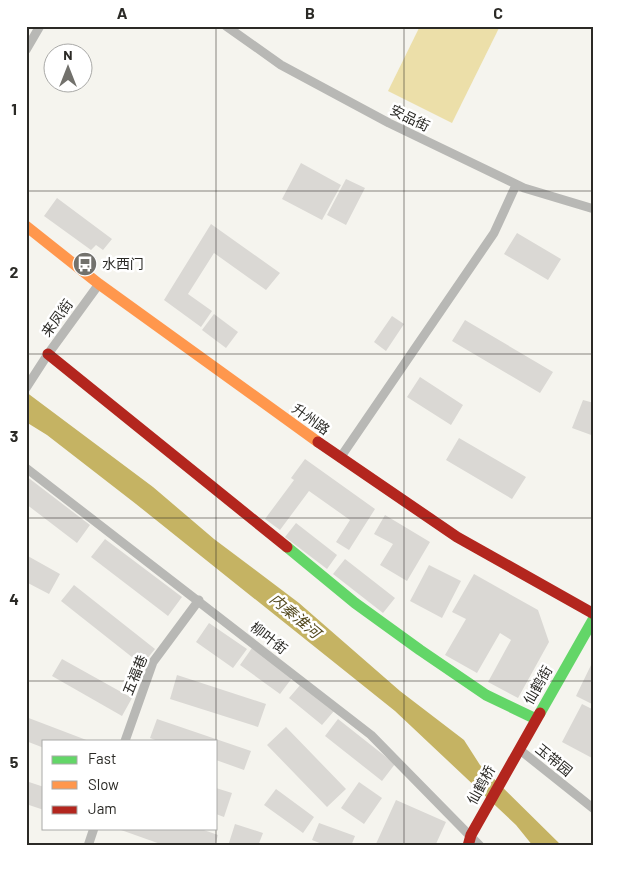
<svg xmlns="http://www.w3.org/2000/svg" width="620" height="872" font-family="Barlow,'Noto Sans SC',sans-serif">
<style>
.green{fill:#ecdfa9}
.water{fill:#c5b363}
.building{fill:#dad8d4}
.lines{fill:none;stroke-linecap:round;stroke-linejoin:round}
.street{stroke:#b8b8b5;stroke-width:9}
.fast{stroke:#63d668;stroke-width:11}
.slow{stroke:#ff974d;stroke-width:11}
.jam{stroke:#b3261e;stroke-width:11}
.grid{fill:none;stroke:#2b2a26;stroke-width:1;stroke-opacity:0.55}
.labels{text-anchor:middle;stroke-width:5;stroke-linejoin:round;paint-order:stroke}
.street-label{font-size:14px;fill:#2b2a26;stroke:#fff}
.poi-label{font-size:14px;fill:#2b2a26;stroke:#fff;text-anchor:start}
.water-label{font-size:15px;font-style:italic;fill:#544a1f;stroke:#fff}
.neatline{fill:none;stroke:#2b2a26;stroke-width:2}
.grid-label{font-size:16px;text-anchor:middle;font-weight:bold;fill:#2b2a26}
</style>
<rect width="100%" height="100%" fill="#f5f4ee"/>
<path class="green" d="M420,26H500L452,123L388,91Z"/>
<path class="water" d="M26,392L153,487L214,539L299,603L400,691L464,740L480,765L562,846H533L516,825L395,711L136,504L47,435L26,422Z"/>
<path class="building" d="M301,163L341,185L322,220L282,199Z
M346,179L365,188L346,225L327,215Z
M57,198L112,239L103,250L96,245L91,250L44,216Z
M211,224L280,273L266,290L214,253L188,294L212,311L201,327L164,300Z
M517,233L561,259L548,280L504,254Z
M214,314L238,332L226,348L202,330Z
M392,316L404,324L386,351L374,342Z
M465,320L553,372L540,393L452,341Z
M420,377L463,405L451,425L407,397Z
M583,400L594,403V436L572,428Z
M459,438L526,477L512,499L446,460Z
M305,459L375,509L349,550L336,542L350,520L309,491L280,530L265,519L294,480L291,478Z
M26,476L90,525L77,543L26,504Z
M385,515L430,542L407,581L380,565L393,544L374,534Z
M296,523L337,555L327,569L285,537Z
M105,539L182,597L168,616L91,557Z
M26,555L60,574L49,594L26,582Z
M345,559L395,598L383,613L333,574Z
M429,565L461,581L442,618L410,601Z
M474,574L538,610L549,642L518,698L488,682L511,640L500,633L477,673L445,655L466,619L452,612Z
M74,585L155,649L142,665L61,601Z
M209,623L247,649L233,668L196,642Z
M252,648L292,678L280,694L240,665Z
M62,659L132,698L122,716L52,676Z
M592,663L594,664V705L576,696Z
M177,675L266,704L258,727L170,699Z
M301,684L334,711L322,725L289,698Z
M582,704L594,710V754L592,758L562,742Z
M26,717L89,741H44V748L26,741Z
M157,719L251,751L244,770L216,760V741H158L150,738Z
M338,719L395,764L382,781L325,736Z
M286,727L346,789L327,807L267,745Z
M26,781L44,787V810L26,804Z
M359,782L382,798L364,824L341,808Z
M216,788L232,793L224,817L216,814Z
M276,789L314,817L303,833L264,805Z
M396,800L446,822L435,846H375Z
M319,823L355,836L351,846H327L312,840Z
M235,824L263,833L258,846H228Z
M122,828H198L218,835L215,846H166L121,830Z"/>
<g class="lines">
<path class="street" d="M226,26L281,65L389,123L524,188L594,209
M26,50L40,26
M26,388L48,354L99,284
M340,458L494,233L516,185
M26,468L371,735L480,846
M125,741L153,662L199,600
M520,750L594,809
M88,846L94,828"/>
<path class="fast" d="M287,547L355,603L420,650L486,695L536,719
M540,713L594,618"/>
<path class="slow" d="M26,226L99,284L318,442"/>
<path class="jam" d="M48,354L287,547
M318,442L457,537L594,614
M468,846L471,835L540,713"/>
</g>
<path class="grid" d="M216,26V741M404,26V846M26,191H594M26,354H594M26,518H594M26,681H594M216,828V846"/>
<defs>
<g id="bus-disc" transform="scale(1.25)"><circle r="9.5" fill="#72716c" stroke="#fff"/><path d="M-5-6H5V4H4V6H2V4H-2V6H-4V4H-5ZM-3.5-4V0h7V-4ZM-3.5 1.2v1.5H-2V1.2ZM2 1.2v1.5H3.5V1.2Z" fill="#fff"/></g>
</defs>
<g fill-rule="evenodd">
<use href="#bus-disc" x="85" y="264"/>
</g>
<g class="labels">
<g class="street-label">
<text transform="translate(410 118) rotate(26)" y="5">安品街</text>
<text transform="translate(57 318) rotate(-54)" y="5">来凤街</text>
<text transform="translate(311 419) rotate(36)" y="5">升州路</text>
<text transform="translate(269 638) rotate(38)" y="5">柳叶街</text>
<text transform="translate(135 675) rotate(-68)" y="5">五福巷</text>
<text transform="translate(538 685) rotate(-60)" y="5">仙鹤街</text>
<text transform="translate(554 760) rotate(39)" y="5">玉带园</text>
<text transform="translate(481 785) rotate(-61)" y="5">仙鹤桥</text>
</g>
<g class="poi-label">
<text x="102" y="269">水西门</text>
</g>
<g class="water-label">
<text transform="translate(295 616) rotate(40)" y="5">内秦淮河</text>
</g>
</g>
<rect width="620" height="872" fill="none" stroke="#ffffff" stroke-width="55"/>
<rect x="42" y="740" width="175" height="90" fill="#ffffff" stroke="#aaaaa8"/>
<rect x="52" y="756" width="25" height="8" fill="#63d668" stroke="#aaaaa8"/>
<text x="88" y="764" font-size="15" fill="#2b2a26">Fast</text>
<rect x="52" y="781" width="25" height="8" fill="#ff974d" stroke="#aaaaa8"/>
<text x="88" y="790" font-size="15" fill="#2b2a26">Slow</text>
<rect x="52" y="806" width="25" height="8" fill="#b3261e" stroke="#aaaaa8"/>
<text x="88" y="814" font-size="15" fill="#2b2a26">Jam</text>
<g transform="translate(68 68)"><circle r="24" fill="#ffffff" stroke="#aaaaa8"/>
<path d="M0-4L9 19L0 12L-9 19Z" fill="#72716c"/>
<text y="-8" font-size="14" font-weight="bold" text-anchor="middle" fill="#2b2a26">N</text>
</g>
<rect x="28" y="28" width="564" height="816" class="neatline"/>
<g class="grid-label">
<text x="122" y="19">A</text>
<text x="310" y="19">B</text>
<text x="498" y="19">C</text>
<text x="14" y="115">1</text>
<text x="14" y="278">2</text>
<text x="14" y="442">3</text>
<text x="14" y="605">4</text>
<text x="14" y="768">5</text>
</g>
</svg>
